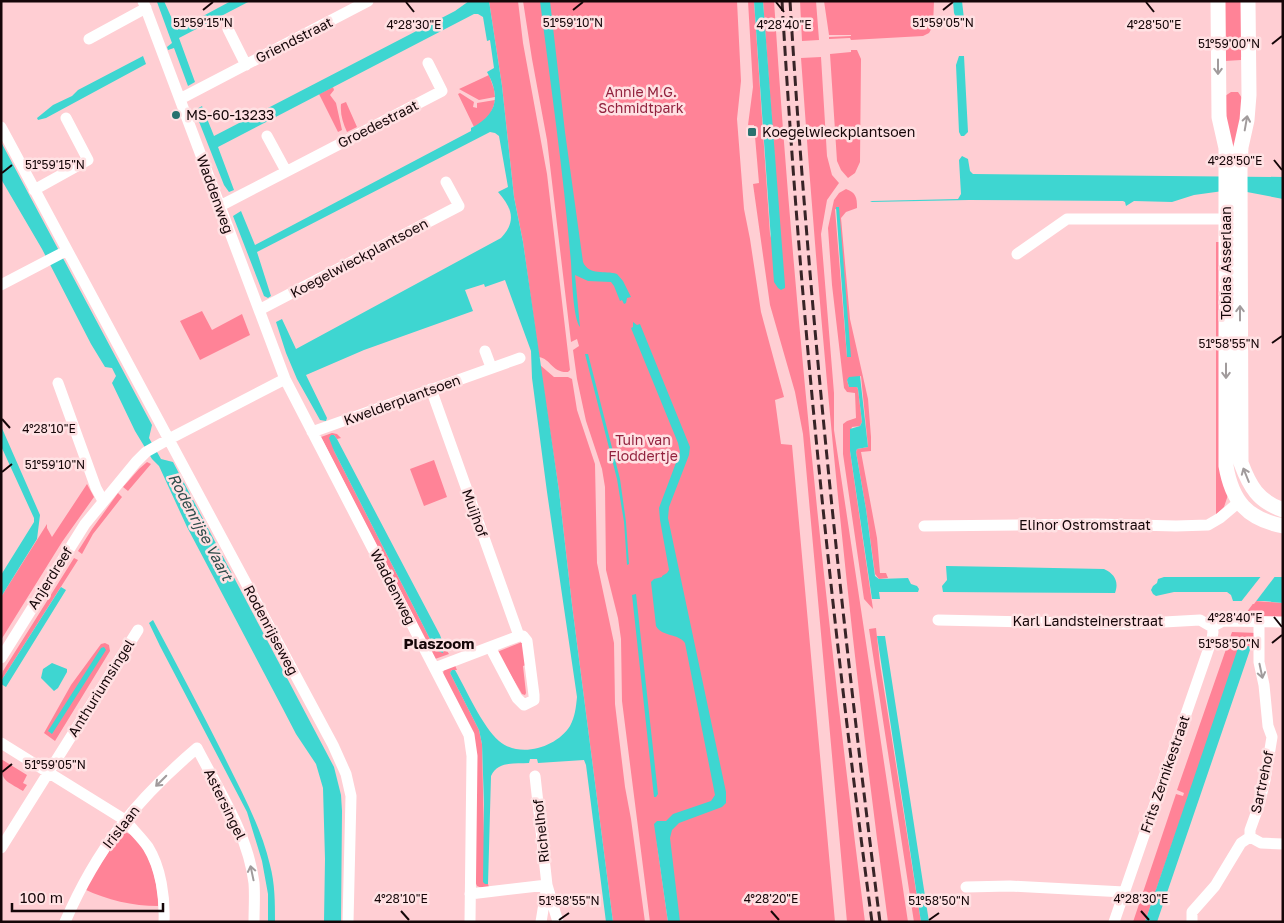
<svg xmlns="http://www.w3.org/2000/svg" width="1284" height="923" font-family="'Golos Text',sans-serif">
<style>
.green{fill:#ff8397;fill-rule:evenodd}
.water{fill:#3ed6d1}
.pier{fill:#ffced3}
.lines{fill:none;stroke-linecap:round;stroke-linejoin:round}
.minor{stroke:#fff;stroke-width:11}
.tertiary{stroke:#fff;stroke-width:15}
.rail{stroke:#382427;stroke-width:3;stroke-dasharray:10 5;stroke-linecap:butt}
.oneway{stroke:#a19b9c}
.ticks{fill:none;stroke:#150608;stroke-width:2}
.poi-dot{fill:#28726f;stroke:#ffe1e3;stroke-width:2}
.labels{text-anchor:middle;stroke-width:5;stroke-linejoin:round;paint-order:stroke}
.street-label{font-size:14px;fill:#150608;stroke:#ffe1e3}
.park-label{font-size:14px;fill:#92223e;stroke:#ffe1e3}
.poi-label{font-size:14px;fill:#150608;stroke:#ffe1e3;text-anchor:start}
.water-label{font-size:15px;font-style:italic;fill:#2f4e4c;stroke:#ffe1e3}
.neighbourhood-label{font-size:15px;font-weight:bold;fill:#150608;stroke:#ffe1e3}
.ticks-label{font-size:12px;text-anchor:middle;fill:#150608;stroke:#ffe1e3;stroke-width:5;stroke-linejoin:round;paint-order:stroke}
</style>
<rect width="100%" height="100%" fill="#ffced3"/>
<path class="green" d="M489,1H518L523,43L547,174L570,370L568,372C552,373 551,359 539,357L523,242L514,197L502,86Z
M523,1H737L741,81L737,119L744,209L750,239L761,312L784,397L775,400L781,444L792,445L835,922H670L656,837L668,922H650L622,701L621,639L618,618L606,570L605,487L602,469L586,421L577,379L573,350L579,346L577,339L571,342L547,140L532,59Z
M748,1H754L770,234L784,288L763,1H774C794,309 826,616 865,922H847L803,434L795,392L770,305L753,184L759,183L754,125H748L753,87Z
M800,1H816L819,40L802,41Z
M824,1H934L933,26L929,33L923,36L851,40L850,38L829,39V37L851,36V35H829Z
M1221,1H1245V57H1241V60L1225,61Z
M851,50H857L861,59L860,162L855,173L848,178L841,170L837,161L830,54L851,52Z
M821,57L827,156L832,175L839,183L827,200L821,234L834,393V430L908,922H888C849,635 821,346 801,58Z
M489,75L494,89L495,97L479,100L459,89Z
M333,87L334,90L330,95L336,103L342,130L338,132L319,94Z
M1231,92H1238L1242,98L1239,139L1229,156L1225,96Z
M460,93L474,102L473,107L477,108V103L495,100C493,113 486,121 474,127L458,94Z
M346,102L357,127L347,132C343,123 340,114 341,104Z
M846,189C856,193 857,197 857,208L846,212L841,218L850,319L868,399L871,437V451L861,452L877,538L880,573H886L888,578L879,579L875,574L866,509L856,452L857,449L868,447L861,376L847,380L849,387H857L858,389L862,422L860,426L852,427L850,432V451L873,609L864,599L843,454V424L847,421L856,418L855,393L847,392L844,388L832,285L828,228L834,200L839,193ZM835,209L838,210L850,357H847Z
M1216,242H1223L1228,495L1224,507L1216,515Z
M202,311L212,330L242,314L250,335L200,360L180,321Z
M540,365L554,377H568L572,379L577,410L595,464L597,563L614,643L615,704L625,787L631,819L645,922H613L572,605L559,491Z
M332,433L337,434L341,438L337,439L334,435H331L334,451L430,639L444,651V646L449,654L435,659L321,437Z
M434,460L447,497L424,506L410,469Z
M147,462L151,464L128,491L123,487L139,469Z
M87,484L94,497L62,542L1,640V597L47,524V528L52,537Z
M118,493L122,497L93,534L82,554L78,551L92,529Z
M74,558L78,560L1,681L3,671Z
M1255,601L1283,603V619L1246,616V613Z
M876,628L880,664L921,922H914L869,629Z
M1232,632L1257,633V651L1241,644L1145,922H1133L1176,794L1183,796L1184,793L1177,790Z
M522,642L526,665L523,666L526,693L525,695L522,694L497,652Z
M105,643L109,645L110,651L55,741L44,733L71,685L101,644Z
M454,663L457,670H452L450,673L479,730L482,744L485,884H488L489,887L482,888L477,886L474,879L476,751L443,674L444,669Z
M1,759L27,775L23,783L27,785L23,791C5,780 1,782 1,759Z
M125,832C148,840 159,884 158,906C133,906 107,900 84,889L121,833Z"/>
<path class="water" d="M164,1L177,30L231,1H250L179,38L195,82L188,86L174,48L168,50L167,47L172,43L157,2Z
M469,1H489L502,86L514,197L523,242L559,491L572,605L613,922H606L586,765L584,760L538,763L537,759H530L529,763C514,764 498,761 491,776L488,884H485L483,882L484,804L482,744L479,730L450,673L452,670H455C467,691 482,726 499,741C520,759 557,747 570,726C575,717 576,707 577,697L547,492L532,378L531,351L505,280L485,287L484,284L465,290L473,311L364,350L306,375L327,418L326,421L320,420L297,379L286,353L276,322L282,319L296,349L501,238C517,221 512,208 498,192L508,187L499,136L495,133L490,132L257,252L271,296L268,298L264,296L233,216L241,211L255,245L471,131V128C497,115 501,97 487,72L494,68L490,40L487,41L483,17L478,14H474L218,147L234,190L229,192L224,185L196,114L197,109L202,106L214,136L455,11Z
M540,1H550L565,132L583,262C589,276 605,270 617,274L623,281L631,297L627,298L626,303L624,304L622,300L620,301L614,286L611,282L588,281L575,275L580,327C573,318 572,277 571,263C564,176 551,88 540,1Z
M754,1H763L785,285V288L781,290L778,288L774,282Z
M953,1H962L964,19L956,18L954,13Z
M143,56L146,64L46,118L38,120L37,118L53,105L72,96L78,90Z
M959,56H964L968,132L964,136H961L959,132L956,65Z
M1,142L152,425L149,438L161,459L173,462L334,767L341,795L342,811L341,922H324L325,859L323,788L316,764L296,734L283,709L187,527L159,466L152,459L135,431L112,383L116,376L112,368L105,367L91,344L42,249L1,179Z
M962,156L968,159L970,171L973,174L1283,177V199L1247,192L1223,191L1194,195L1172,202L1134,201L1126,206L1125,202L1123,201L969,200L870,202L872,201L958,199L961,194L959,160Z
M836,207H839L851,357H847Z
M633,322L637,325L640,324L690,447L689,455L669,507L668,518L726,792V803L722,807L679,823L672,830L670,838L680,922H668L654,824L657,821H666L673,814L711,801L715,795L685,643C678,633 662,637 656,626L651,582L654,579L662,577V576L667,573L669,570L660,520L659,508L680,452L678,443L631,328L633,327Z
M585,354H588L620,479L626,522L629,564L627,565L624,522L617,479Z
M860,376L868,447L857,449L856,452L866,509L875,576L879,579L908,578L911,584L917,586L919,589L918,592H879L880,599H872L850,451V429L860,426L862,422L858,389L857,387H849L847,380L849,377Z
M1,426L40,515L37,539L1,597V575L34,522V518L1,446Z
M331,435H334L337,439L440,635L444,646L443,653L438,651L430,639L334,451L329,438Z
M946,566L1104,569C1115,574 1119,582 1115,593L943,592L942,586L947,580Z
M1164,577H1283V603L1264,601H1233L1231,595L1227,592H1174L1156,596L1153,594L1151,590L1153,586L1157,583L1158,579Z
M61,587L66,590L6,687L1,684V681Z
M636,594L658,794L656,797H654L632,595Z
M153,620C177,665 201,710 224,756C241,791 261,826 270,865C275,884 275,902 275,922H268V894L262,861L247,812L160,646L149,623Z
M877,636H885L929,922H921Z
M1241,644L1251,647L1157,922H1145L1239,645Z
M104,647L106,650L52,734L48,731L101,648Z
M52,663L67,669V672L58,688L54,691L41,678L43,669Z"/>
<path class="pier" d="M1262,575H1276L1254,604L1240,603Z"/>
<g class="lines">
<path class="minor" d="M143,1L285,379L469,735L472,756L470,922
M228,29L246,65
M89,39L146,8
M180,99L368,1
M1,127L333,745L346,774L351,796L348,922
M267,136L286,171
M34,190L88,160L66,118
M220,206L442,91L428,63
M1017,254L1067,219H1226
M1,285L66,251
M259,310L459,206L446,182
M485,351L491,367
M58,383L96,488L103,501
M431,389L519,636
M312,432L520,358
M924,526L1095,524L1176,526L1208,525L1220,518L1239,502
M938,620L1128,624L1200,620L1212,627
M1212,627L1223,621L1283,622
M519,636H523L527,641L534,695V700L524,705L517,698L490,647Z
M1,658L85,524L136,462L146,452L169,439L285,379
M435,668L490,647
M1,743L125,820C132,829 141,837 148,847C161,868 165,897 164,922
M535,776L547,885L558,922
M1250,837V830L1259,805L1265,780L1272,737L1268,726L1264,685L1259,662V622
M1250,837L1261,843L1283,844
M1,848L138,630
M966,887L1010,886L1124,892
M470,894L547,885L541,922
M65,922C97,848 136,800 197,748C219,791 248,834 254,883C255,895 254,909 254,922
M1114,922L1212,639L1213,632L1212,627
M1192,922V912L1215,886L1241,843L1250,837"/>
<path class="tertiary" d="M1218,1L1219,117L1226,148V466C1232,501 1247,519 1283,526
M1248,1L1249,95L1247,120L1241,147L1240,171L1241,463C1250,487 1258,501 1283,510"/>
<path class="rail" d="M782,1C800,309 831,616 872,922
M790,1C809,309 841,616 880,922"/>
</g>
<defs><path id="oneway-shaft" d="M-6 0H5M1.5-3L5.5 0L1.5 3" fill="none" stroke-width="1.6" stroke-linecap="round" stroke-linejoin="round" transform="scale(1.25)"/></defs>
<g class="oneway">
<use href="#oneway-shaft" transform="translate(1218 67) rotate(90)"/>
<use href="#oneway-shaft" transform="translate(1246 123) rotate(-80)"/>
<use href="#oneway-shaft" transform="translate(1240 313) rotate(-90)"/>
<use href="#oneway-shaft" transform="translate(1226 371) rotate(90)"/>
<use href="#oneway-shaft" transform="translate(1246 475) rotate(-112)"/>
<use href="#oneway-shaft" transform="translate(1261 671) rotate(78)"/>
<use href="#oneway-shaft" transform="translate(161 781) rotate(135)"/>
<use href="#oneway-shaft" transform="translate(252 873) rotate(-102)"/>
</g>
<path class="ticks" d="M406,2L414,12M776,2L784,12M1146,2L1154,12M203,10L213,2M573,10L583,2M943,10L953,2M1272,44L1282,36M1274,160L1282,170M2,173L12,165M1272,343L1282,336M2,419L10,428M2,472L12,464M1274,617L1282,627M1272,643L1282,635M2,772L12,764M401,911L409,920M771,911L779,920M1141,911L1149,920M559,920L569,913M929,920L939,913"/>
<g class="poi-dot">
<circle cx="176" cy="115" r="5"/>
<rect x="747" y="127" width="10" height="10" rx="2.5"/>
</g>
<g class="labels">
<g class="street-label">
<text transform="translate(294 40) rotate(-27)" y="5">Griendstraat</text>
<text transform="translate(378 124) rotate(-27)" y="5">Groedestraat</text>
<text transform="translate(215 194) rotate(70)" y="5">Waddenweg</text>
<text transform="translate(359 258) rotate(-28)" y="5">Koegelwieckplantsoen</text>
<text transform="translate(1226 263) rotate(-90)" y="5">Tobias Asserlaan</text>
<text transform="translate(402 400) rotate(-20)" y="5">Kwelderplantsoen</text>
<text transform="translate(475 513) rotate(70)" y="5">Muijhof</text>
<text x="1085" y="530">Elinor Ostromstraat</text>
<text transform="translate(50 578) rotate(-58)" y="5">Anjerdreef</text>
<text transform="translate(393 587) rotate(63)" y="5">Waddenweg</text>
<text x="1088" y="626">Karl Landsteinerstraat</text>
<text transform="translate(271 630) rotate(62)" y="5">Rodenrijseweg</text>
<text transform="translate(101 688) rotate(-58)" y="5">Anthuriumsingel</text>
<text transform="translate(1165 774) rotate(-71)" y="5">Frits Zernikestraat</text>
<text transform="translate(1262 782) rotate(-78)" y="5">Sartrehof</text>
<text transform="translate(225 804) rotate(64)" y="5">Astersingel</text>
<text transform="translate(121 827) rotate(-52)" y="5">Irislaan</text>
<text transform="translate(541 831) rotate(-96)" y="5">Richelhof</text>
</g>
<g class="park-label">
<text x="641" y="97">Annie M.G.<tspan x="641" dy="16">Schmidtpark</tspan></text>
<text x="643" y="445">Tuin van<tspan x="643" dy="16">Floddertje</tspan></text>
</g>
<g class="poi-label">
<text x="186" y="120">MS-60-13233</text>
<text x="762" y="137">Koegelwieckplantsoen</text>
</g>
<g class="water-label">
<text transform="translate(200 527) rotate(62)" y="5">Rodenrijse Vaart</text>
</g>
<g class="neighbourhood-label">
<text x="439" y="649">Plaszoom</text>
</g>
</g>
<g class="ticks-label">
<text x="203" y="27">51°59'15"N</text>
<text x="573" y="27">51°59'10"N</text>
<text x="943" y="27">51°59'05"N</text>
<text x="1154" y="29">4°28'50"E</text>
<text x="414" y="29">4°28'30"E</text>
<text x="784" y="29">4°28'40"E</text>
<text x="1229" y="48">51°59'00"N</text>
<text x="1235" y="165">4°28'50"E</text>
<text x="55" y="169">51°59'15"N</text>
<text x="1229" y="348">51°58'55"N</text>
<text x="49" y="433">4°28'10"E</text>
<text x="55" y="469">51°59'10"N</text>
<text x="1235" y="622">4°28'40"E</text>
<text x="1229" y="648">51°58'50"N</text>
<text x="55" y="769">51°59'05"N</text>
<text x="401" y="903">4°28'10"E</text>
<text x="771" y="903">4°28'20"E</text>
<text x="1141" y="903">4°28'30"E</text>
<text x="569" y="905">51°58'55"N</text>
<text x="939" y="905">51°58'50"N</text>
</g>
<rect width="1284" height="923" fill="none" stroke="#150608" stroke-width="5"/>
<path d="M12 903v8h151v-8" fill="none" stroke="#150608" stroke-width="2.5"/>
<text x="20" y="903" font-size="15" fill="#150608" stroke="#ffe1e3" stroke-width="4" paint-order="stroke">100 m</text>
</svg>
